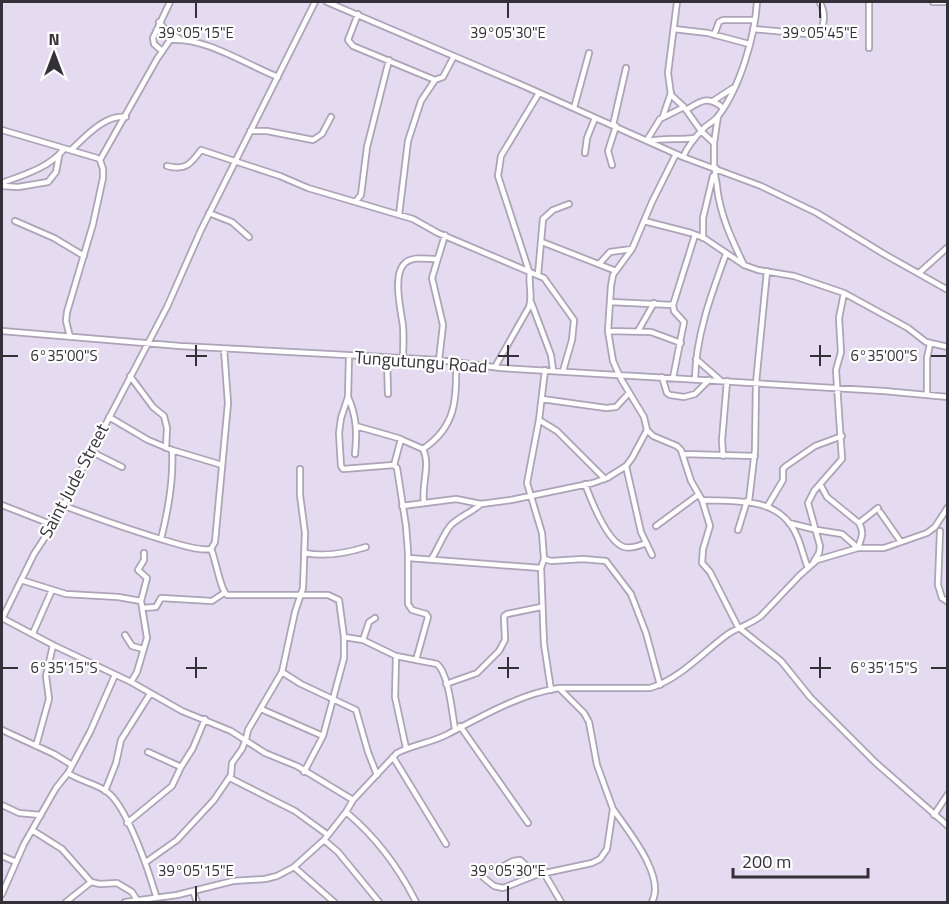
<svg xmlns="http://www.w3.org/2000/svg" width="949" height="904" font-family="'Titillium Web',sans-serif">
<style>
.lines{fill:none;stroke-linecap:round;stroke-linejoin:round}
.street-casing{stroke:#aca3b7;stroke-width:8}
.street{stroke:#fff;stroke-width:4.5}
.ticks{fill:none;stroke:#333038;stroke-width:2}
.labels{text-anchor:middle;stroke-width:4.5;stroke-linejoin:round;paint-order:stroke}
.street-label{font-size:18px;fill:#333038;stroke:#fff}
.ticks-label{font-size:15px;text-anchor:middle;fill:#333038;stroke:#fff;stroke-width:4.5;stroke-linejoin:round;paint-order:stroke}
</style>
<rect width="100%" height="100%" fill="#e4dbf1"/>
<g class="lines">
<g class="street-casing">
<path id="street" d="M327,2L524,86L683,157L761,186L817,213L884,254L948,290
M677,2L668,73L671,95L684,107L701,131L714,143V168
M869,2V48
M933,2H948
M358,14L348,40L353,46L435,80L443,77L454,56
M159,22L165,29L180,39
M674,29L708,33L749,44
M753,29L817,35C825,27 826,13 820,3
M714,35L719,22L723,20H755
M162,51L154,44L153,38L170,2
M713,101L733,88
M574,108L589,53
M686,110C701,101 708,95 723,108
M663,116L671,93
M613,125L626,68
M2,130L97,158L100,160L103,169V178L93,224L67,312L66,321L70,337
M250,131H267L313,140L322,134L331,117
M647,140L660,119L684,107
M650,141C659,138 682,140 694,138
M714,143L718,116
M71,150C85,137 105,114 126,117
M585,153L587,138L595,118
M676,154L652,202L632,249L613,275L611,286L608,331L613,361L621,379L644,417L647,430L653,436L677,446L681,450L691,481L702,500L710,526L703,549L702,563L710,572L738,627L781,661L810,697L876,763L948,826
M683,157C688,145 696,136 705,127C710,123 716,120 719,115C740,87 755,36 757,2
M100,160L157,59L170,40C203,36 247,65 278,77
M612,165L608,151L616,126
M167,166C185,171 191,164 201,150L280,176L308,188L413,219L438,233L544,278L574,320L572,340L563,371
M716,168C713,176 717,180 717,187C720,215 732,240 744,265
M2,183C23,175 49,168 64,149
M2,186L18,187L48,182L56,172L59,156
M356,201L361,195L367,147L389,60
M209,213L232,222L249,237
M399,215L408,141L421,101L435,80
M15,221L54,238L84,256
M644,221L691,233L704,238L744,265L758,270L794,276L844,293L908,328L926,342L948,347
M703,238V218L713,176
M542,242L616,271
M599,264L610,252L632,249
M529,271L498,176L501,156L539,93
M919,273L948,247
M538,275L543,219L553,210L569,204
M531,302L551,355L553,370
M610,302L673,305
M2,331L180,346L439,360L501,368L884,391L948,397
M608,331L651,332L681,343
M638,331L654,303
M349,356L348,397L341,418L339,433L341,466L343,469L394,465L397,468L406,526L408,552V604L412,610L426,614L428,617L416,660
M387,358L388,394
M403,359C403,348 404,337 403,326C401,311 392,274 405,263C413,256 426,259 436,259
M696,359L720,380
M439,360L443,325L432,278L445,235
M495,367L529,307C533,297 528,284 530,272
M545,370L539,420L527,483L542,533L544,559L541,568L544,644L551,690
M130,376L153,407L164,416L167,428L166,448
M662,377L667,393L670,395L684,397L695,394L709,380
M673,378L684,322L674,311L673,305L695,235
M695,379C696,335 711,295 726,254
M927,395V358L930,344
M348,397C357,417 357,433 355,454
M542,399L606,408L616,407L629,393
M109,417L148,440L172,450L222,465
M539,420L557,431L605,479
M356,426L398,438L423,449C431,465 421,485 424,503
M423,449C456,427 457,399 456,363
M90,451L122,467
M683,454L755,456
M723,456L722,440L727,381
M394,465L401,439
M626,466L641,532L652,555
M585,484C591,500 607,542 624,547C631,549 639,546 646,543
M702,500C735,502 777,496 795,532C801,543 803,556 808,568
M749,501L755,450L756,383L767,271
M2,505L53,525
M62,505C99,519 136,532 174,543C185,546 200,551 211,549L215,542L228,403L224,349
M402,506L456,499L481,504L511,500L593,483L607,478L626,466L632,458L647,430
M767,507L783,480V469L786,466L815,446L842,436
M880,512L901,542
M789,523L817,530L842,534L858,548C861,538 865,533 859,523L827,497L820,484
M859,523L878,508
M656,526L698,495
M738,530L747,501
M940,531L938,585L942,598L948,602
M161,539C168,511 174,480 172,450
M211,549C216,560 220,589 227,595H328L339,600L344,637V658L323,736L304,772
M305,553C325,557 347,553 366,547
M409,558L541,568
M432,558C438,549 445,530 452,524C461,516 472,512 481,504
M544,559L551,561L583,559L606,561L631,594L646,633L660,685
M814,561L819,553L820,546L808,503L814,491L842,459L836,370L841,352L839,318L844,293
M21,580L66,594L118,597L141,601
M142,608L156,607L161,598L212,601L224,593
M2,618L53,645L131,682L182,711L231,731L265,753L297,766L353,800
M2,619L34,554L53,525L167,307L201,230L315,2
M33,633L52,590
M125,635L132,646L143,649
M344,637L363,640L396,656L437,664C449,674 452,713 455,729
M363,640L369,622L375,618
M396,656L395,697L406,748
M282,672L301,684L356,710L368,752L377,775
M131,682L137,672L147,638L141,601L147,578L138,570L144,560V553
M446,684L477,673L499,651L505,640L504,616L507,614L541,607
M559,688H650C680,679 703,652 728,634C739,627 751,624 761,616L800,575L817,560L858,548H884L927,533L935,527L948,507
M261,709L323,736
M460,726L528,823
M2,730L54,754L72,765
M36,746L49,699L46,676L53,645
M148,752L181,767
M393,757L446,844
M68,773C80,781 94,783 106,791C127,805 149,872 156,896
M230,778L295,811L328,835
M105,791L116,763L121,740L150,694
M2,805L19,813L41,815
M613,809C628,831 666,876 652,902
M346,812C376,837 399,868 416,902
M934,815L948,794
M127,823L172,786L181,767L193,748L205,719
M32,830L62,849L91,882L100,884L117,883L132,892L137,900
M324,840L338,852L379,902
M2,856L16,862
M146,862L177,840L214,800L231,775L232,763L242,749L246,739L248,730L282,672L295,612L303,588L305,533L300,495V469
M294,867L334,902
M500,868L513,861L520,860L536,875
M544,873L561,902
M193,891L197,902
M2,894L24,844L56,788L68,773L90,732L115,675
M66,902L91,882
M125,902L177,895L233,881L265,879L277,876L294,867L324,840L346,812L353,800L397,753C412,745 430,743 446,735C481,717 519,694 559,688L584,713L589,722L597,765L613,809L607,849L600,859L592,863L536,875L503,888L494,886L484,878"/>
</g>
<use href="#street" class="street"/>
</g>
<path class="ticks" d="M196,3V18M508,3V18M820,3V18M196,345V366M508,345V366M820,345V366M3,356H18M186,356H207M498,356H519M810,356H831M931,356H946M196,657V678M508,657V678M820,657V678M3,668H18M186,668H207M498,668H519M810,668H831M931,668H946M196,886V901M508,886V901"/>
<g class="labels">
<g class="street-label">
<text transform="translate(421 362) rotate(4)" y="6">Tungutungu Road</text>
<text transform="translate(74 481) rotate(-62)" y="6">Saint Jude Street</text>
</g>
</g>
<g class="ticks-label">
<text x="196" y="38">39°05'15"E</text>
<text x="508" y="38">39°05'30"E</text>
<text x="820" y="38">39°05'45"E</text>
<text x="64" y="361">6°35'00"S</text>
<text x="884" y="361">6°35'00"S</text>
<text x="64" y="673">6°35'15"S</text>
<text x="884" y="673">6°35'15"S</text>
<text x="196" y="876">39°05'15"E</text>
<text x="508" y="876">39°05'30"E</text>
</g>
<rect width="949" height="904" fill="none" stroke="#333038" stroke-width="6"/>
<g transform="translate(54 54)" stroke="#ffffff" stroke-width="4.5" paint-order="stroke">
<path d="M0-4.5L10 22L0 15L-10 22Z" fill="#333038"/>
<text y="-9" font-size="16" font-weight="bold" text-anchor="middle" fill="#333038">N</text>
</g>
<path d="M733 868v9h135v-9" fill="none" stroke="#333038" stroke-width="3"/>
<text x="742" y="868" font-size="18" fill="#333038" stroke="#ffffff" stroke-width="4.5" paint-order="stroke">200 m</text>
</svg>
